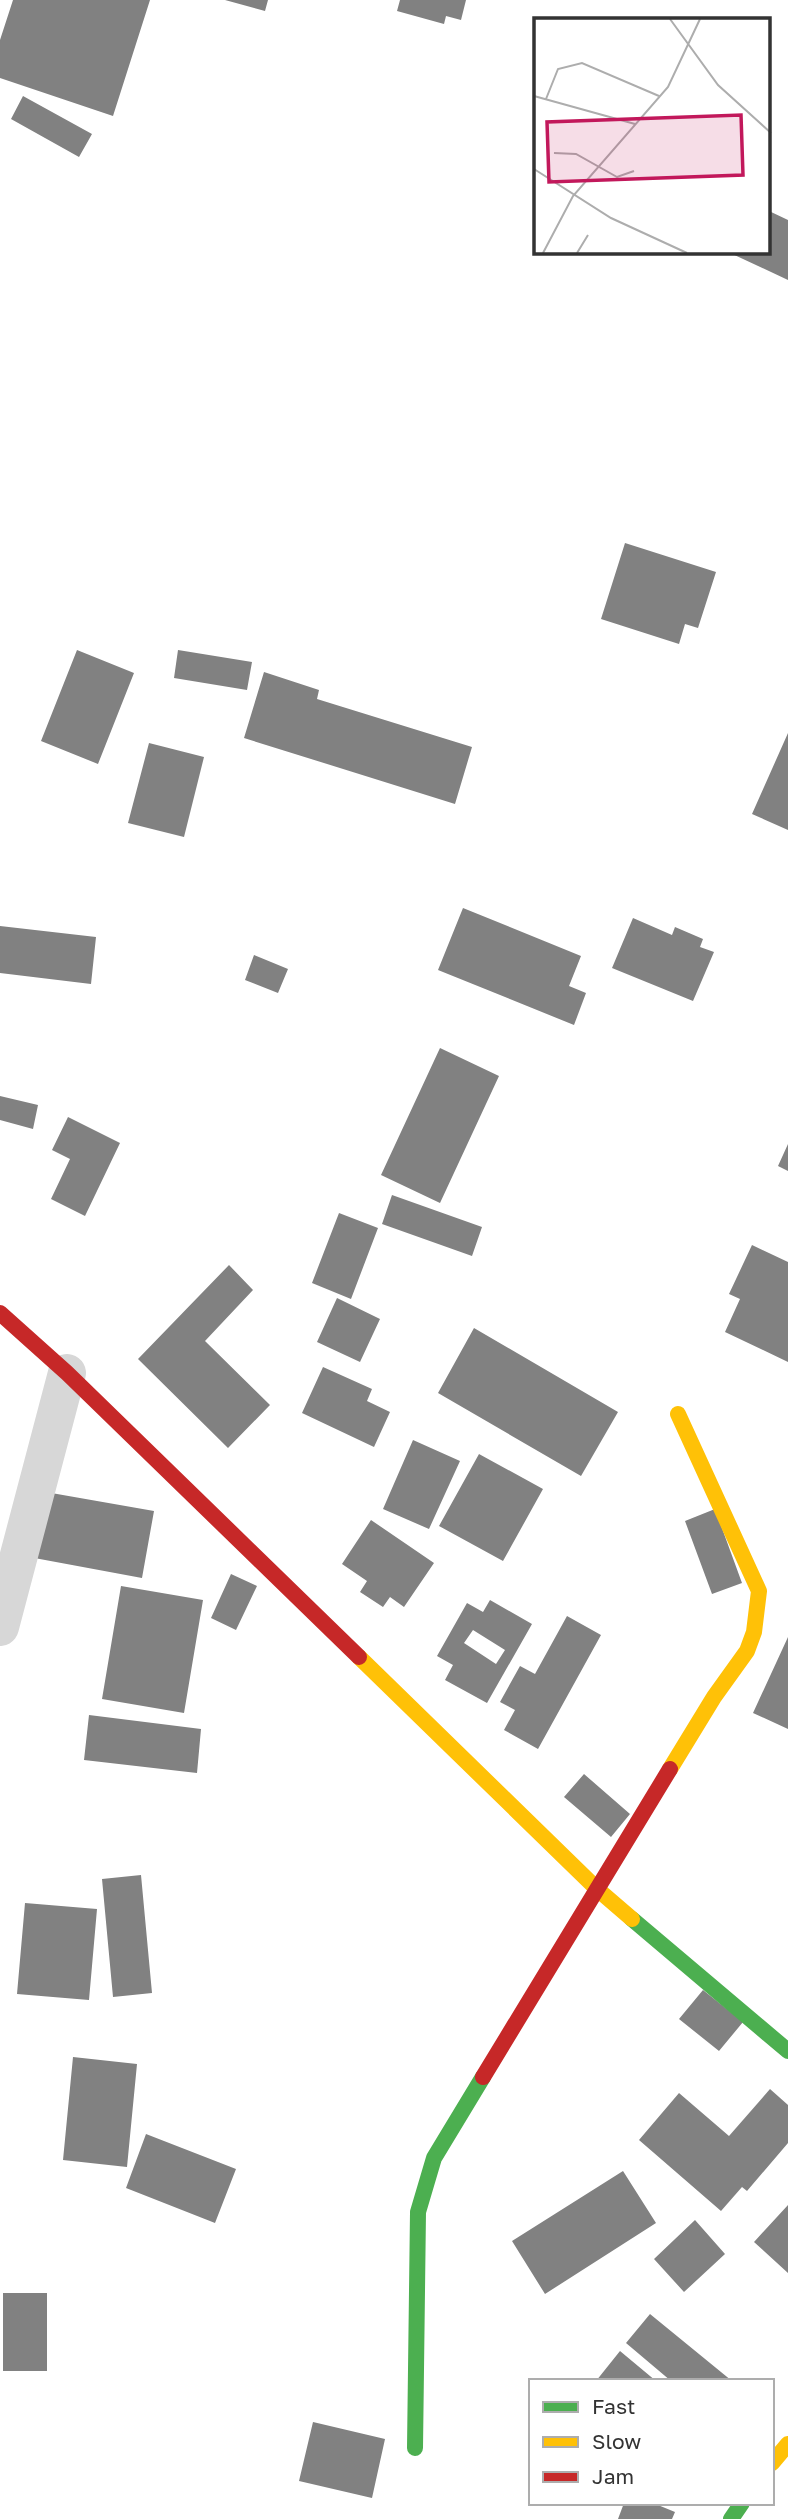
<svg xmlns="http://www.w3.org/2000/svg" width="788" height="2519" font-family="'Golos Text',sans-serif">
<style>
.building{fill:#818181;fill-rule:evenodd}
.lines{fill:none;stroke-linecap:round;stroke-linejoin:round}
.street{stroke:#d7d7d7;stroke-width:38}
.fast{stroke:#4caf50;stroke-width:16}
.slow{stroke:#ffc107;stroke-width:16}
.jam{stroke:#c62828;stroke-width:16}
.inset-road{fill:none;stroke:#adadad;stroke-width:2}
.view{fill:#c2185b;fill-opacity:0.15;stroke:#c2185b;stroke-width:3.5}
.inset-edge{fill:none;stroke:#333;stroke-width:3.5}
</style>
<rect width="100%" height="100%" fill="#fff"/>
<path class="building" d="M13,0H150L113,116L0,78V40Z
M225,0H268L265,11Z
M400,0H466L461,20L446,16L444,24L397,11Z
M23,96L92,134L79,157L11,119Z
M769,211L788,220V280L728,252H769Z
M625,543L716,572L698,628L685,624L679,644L601,619Z
M77,650L134,673L98,764L41,741Z
M178,650L252,662L247,690L174,678Z
M264,672L319,690L317,699L472,747L455,804L244,738Z
M788,733V830L752,814Z
M149,743L204,757L184,837L128,823Z
M463,908L581,956L569,986L586,993L574,1025L438,970Z
M633,918L672,935L675,927L703,939L700,947L714,952L693,1001L612,968Z
M0,926L96,937L91,984L0,973Z
M254,955L288,969L278,993L245,980Z
M440,1048L499,1076L440,1203L381,1175Z
M0,1096L38,1105L33,1129L0,1120Z
M68,1117L120,1143L85,1216L51,1199L70,1159L52,1150Z
M788,1144V1171L778,1166Z
M392,1195L482,1227L472,1256L382,1224Z
M339,1213L378,1228L351,1299L312,1283Z
M752,1245L788,1262V1362L725,1332L740,1299L729,1294Z
M229,1265L253,1290L205,1341L270,1405L228,1448L138,1359Z
M337,1298L380,1319L360,1362L317,1342Z
M474,1328L618,1412L581,1476L438,1393Z
M323,1367L372,1389L367,1401L390,1412L374,1447L302,1413Z
M413,1440L460,1461L429,1529L383,1509Z
M479,1454L543,1489L503,1561L439,1526Z
M40,1491L154,1511L142,1578L29,1557Z
M715,1509L742,1583L712,1594L685,1521Z
M371,1520L434,1563L404,1607L390,1597L383,1607L360,1592L367,1581L342,1564Z
M231,1574L257,1586L236,1630L211,1618Z
M121,1586L203,1600L184,1713L102,1699Z
M490,1600L532,1624L487,1703L445,1680L453,1665L437,1656L467,1603L483,1612ZM473,1630L505,1650L496,1664L464,1643Z
M567,1616L601,1635L538,1749L504,1730L515,1710L500,1702L520,1666L535,1674Z
M788,1637V1729L753,1713Z
M89,1715L201,1729L197,1773L84,1760Z
M584,1774L630,1814L611,1837L564,1797Z
M141,1875L152,1993L113,1997L102,1879Z
M25,1903L97,1909L89,2000L17,1994Z
M703,1990L743,2022L719,2051L679,2019Z
M73,2057L137,2064L127,2167L63,2160Z
M770,2089L788,2105V2143L747,2191L742,2187L721,2211L639,2140L679,2093L729,2136Z
M146,2134L236,2169L215,2223L126,2188Z
M623,2171L656,2223L545,2294L512,2241Z
M788,2205V2273L754,2242Z
M695,2220L725,2254L684,2292L654,2259Z
M3,2293H47V2371H3Z
M650,2314L732,2381H671L626,2343Z
M620,2351L656,2381H596Z
M313,2422L385,2439L372,2498L299,2481Z
M624,2503H653L675,2512L672,2519H618Z"/>
<g class="lines">
<path class="street" d="M0,1627L67,1373"/>
<path class="fast" d="M632,1919L788,2051
M415,2448L418,2212L434,2158L483,2077
M731,2519L742,2503"/>
<path class="slow" d="M359,1657L596,1888L632,1919
M670,1769L714,1697L747,1651L754,1632L759,1591L678,1414
M772,2463L788,2444"/>
<path class="jam" d="M0,1313L67,1373L359,1657
M483,2077L670,1769"/>
</g>
<g transform="translate(534 18)">
<rect width="236" height="236" fill="#fff"/>
<path class="inset-road" d="M136,1L184,67L237,115M0,78L101,106M12,81L24,51L48,45L125,78M20,135L42,136L83,159L100,153M0,151L77,200L153,235M9,235L39,178L134,69L166,1M43,235L54,217"/>
<path class="view" d="M207,97L209,157L15,164L13,104Z"/>
<rect width="236" height="236" class="inset-edge"/>
</g>
<rect x="529" y="2379" width="245" height="126" fill="#ffffff" stroke="#adadad" stroke-width="2"/>
<rect x="543" y="2402" width="35" height="10" fill="#4caf50" stroke="#adadad" stroke-width="2"/>
<text x="592" y="2414" font-size="21" fill="#333333">Fast</text>
<rect x="543" y="2437" width="35" height="10" fill="#ffc107" stroke="#adadad" stroke-width="2"/>
<text x="592" y="2449" font-size="21" fill="#333333">Slow</text>
<rect x="543" y="2472" width="35" height="10" fill="#c62828" stroke="#adadad" stroke-width="2"/>
<text x="592" y="2484" font-size="21" fill="#333333">Jam</text>
</svg>
